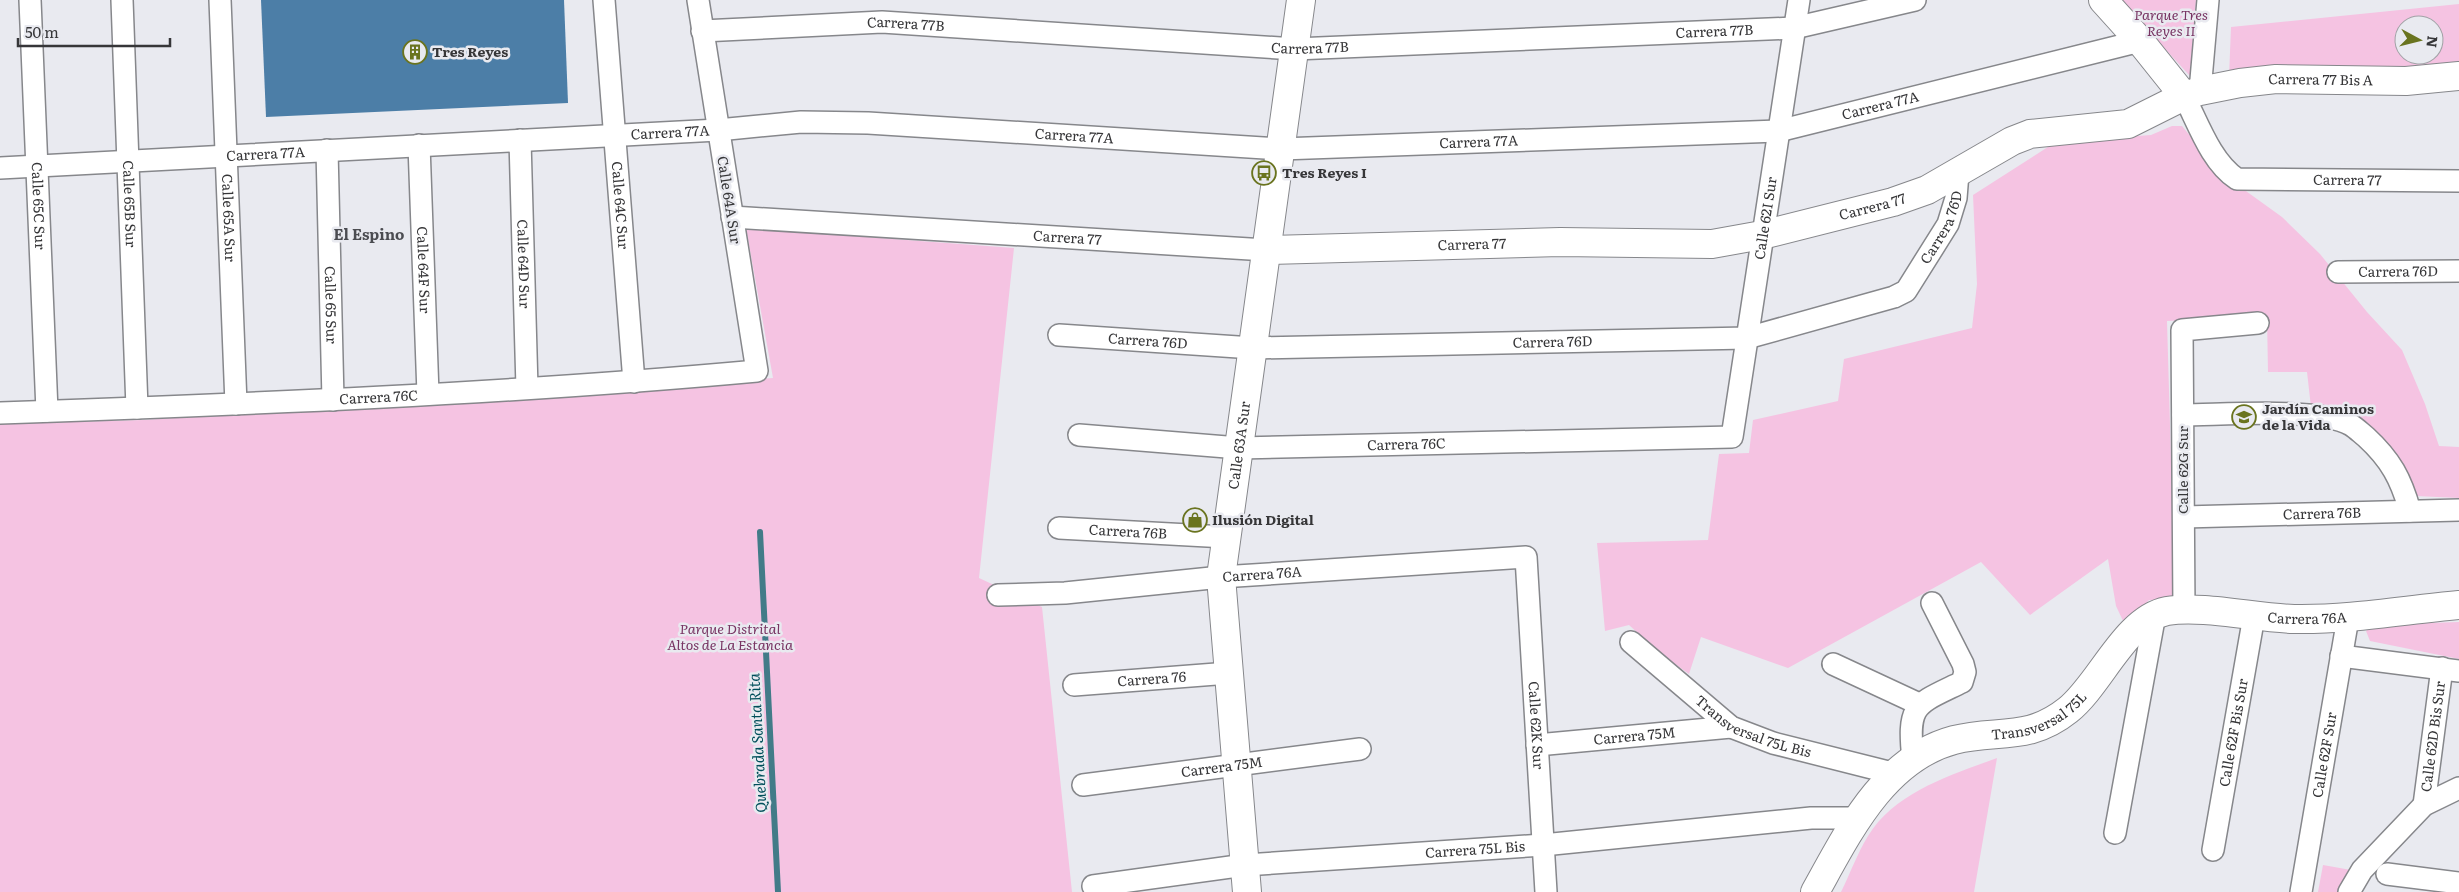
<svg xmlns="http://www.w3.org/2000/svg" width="2459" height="892" font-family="Literata,serif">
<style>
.green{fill:#f5c3e2;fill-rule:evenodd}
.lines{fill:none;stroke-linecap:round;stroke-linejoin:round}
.stream{stroke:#427b88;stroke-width:6}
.building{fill:#4c7ea7}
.street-casing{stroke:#86878b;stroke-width:24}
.secondary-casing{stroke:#86878b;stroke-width:30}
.street{stroke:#fff;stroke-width:21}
.secondary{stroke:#fff;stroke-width:28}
.labels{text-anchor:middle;stroke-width:5;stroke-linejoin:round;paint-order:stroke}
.park-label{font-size:14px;font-style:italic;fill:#783463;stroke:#e9eaf0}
.street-label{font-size:14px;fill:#363638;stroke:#e9eaf0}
.poi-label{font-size:14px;font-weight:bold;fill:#363638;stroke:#e9eaf0;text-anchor:start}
.neighbourhood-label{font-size:15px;font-weight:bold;fill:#4b4c51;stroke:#e9eaf0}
.water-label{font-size:15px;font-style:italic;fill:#004e5a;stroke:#e9eaf0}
</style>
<rect width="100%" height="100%" fill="#e9eaf0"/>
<path class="green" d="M2120,0H2196L2190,76Z
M2459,4V61L2442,66L2229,77L2231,27ZM2404,25H2434V55H2404Z
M2172,126H2182L2210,160L2232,181L2282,217L2320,254L2367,312L2402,350L2425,404L2439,446L2459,447V498L2416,496L2367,426L2341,406L2311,407L2307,372H2268L2267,317L2167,321L2175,599L2149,600L2125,625L2116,606L2108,559L2030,615L1981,562L1788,668L1701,637L1689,674L1661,654L1629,625L1605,631L1597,543L1708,540L1719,454L1749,453L1753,420L1838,401L1844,359L1972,328L1977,284L1973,195L2051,145L2085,140L2151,135Z
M746,228L1014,248L979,578L1042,607L1072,892H0V424L143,420L773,378Z
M2459,622V659L2370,641L2366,631L2373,625Z
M1997,758L1974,892H1841C1850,874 1857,854 1868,836C1895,792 1951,775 1997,758Z
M2323,865L2351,870L2339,892H2318Z"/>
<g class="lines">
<path class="stream" d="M760,532L778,892"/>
</g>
<path class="building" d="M261,0H564L568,103L266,117Z"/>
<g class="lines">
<g class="street-casing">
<g id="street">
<path id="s1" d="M30,0L47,411"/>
<path id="s2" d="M122,0L137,408"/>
<path id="s3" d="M220,0L236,404"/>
<path id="s4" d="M604,0L634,382"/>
<path id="s5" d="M702,31L882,22L1295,49L1794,28L1915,0"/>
<path d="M2200,91L2208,0"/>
<path id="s6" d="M2184,96C2198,123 2211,162 2237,179L2459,181"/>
<path id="s7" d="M520,140L527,388"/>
<path id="s8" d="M419,145L428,394"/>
<path id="s9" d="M327,150L333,400"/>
<path id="s10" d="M0,168L718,130L801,122L868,123L1281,149L1778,131L2140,41"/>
<path id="s11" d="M732,217L1266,250"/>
<path id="s12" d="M2338,272L2459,271"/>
<path id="s13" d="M1059,335L1253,348L1747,338L1894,297L1906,291L1948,224L1956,198L1958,173"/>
<path id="s14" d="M0,413C252,404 505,394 757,371L698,0"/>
<path d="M2183,415C2222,415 2320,407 2351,425C2356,428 2361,433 2366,437C2391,460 2401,479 2410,511"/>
<path id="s15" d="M1079,435L1239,448L1732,437L1799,0"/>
<path id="s16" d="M2184,517L2459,510"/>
<path id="s17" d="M1059,528L1226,537"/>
<path id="s18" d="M998,595L1065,593L1221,577L1526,557L1546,892"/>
<path d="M2184,610L2182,330L2258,323"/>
<path id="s19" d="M1631,642L1731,727L1773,743L1896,774"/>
<path d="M2341,656L2459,671"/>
<path d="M1833,664L1919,704"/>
<path id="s20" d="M1074,685L1229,673"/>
<path id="s21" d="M1537,745L1731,727"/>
<path d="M1913,760C1907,703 1915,705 1962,682L1965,672L1963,664L1932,603"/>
<path id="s22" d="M1083,785L1360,749"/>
<path id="s23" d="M2424,805L2442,668"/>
<path d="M2115,833L2155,614"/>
<path id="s24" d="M2213,850L2254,616"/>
<path d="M2387,874L2459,883"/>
<path id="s25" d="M1093,886L1245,865L1543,845L1811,818H1856"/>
<path id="s26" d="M2301,892L2348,618"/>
<path d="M2349,892L2362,870L2424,805L2459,788"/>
</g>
</g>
<g class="secondary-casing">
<g id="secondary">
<path d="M2103,0L2140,41L2184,96"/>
<path id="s27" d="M1266,250L1560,242L1712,244L1762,235L1893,202L1927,190L2012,141L2030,134L2128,124L2184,96L2200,91L2240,83L2276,79L2406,81L2459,76"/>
<path id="s28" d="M1247,892L1221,577L1301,0"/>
<path id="s29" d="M1815,892C1848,833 1883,759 1954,740C1997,729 2028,742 2068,710C2100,685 2125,619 2167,611C2202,605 2256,618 2294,619C2350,620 2404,610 2459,605"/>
</g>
</g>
<use href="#street" class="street"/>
<use href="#secondary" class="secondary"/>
</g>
<defs>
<g id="building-ring" transform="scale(1.25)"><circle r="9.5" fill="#e9eaf0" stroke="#6a741f" stroke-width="1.5"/><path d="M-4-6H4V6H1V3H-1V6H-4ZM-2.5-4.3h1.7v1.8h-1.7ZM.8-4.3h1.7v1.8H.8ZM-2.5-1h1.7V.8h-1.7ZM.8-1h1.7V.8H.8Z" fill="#6a741f"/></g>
<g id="bus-ring" transform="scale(1.25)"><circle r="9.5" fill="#e9eaf0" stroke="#6a741f" stroke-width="1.5"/><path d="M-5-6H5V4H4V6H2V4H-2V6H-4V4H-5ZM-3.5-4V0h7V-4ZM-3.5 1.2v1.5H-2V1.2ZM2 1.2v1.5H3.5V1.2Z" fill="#6a741f"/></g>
<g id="university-ring" transform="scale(1.25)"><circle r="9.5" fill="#e9eaf0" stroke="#6a741f" stroke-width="1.5"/><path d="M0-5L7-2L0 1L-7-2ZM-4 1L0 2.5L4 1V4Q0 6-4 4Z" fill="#6a741f"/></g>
<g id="shop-ring" transform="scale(1.25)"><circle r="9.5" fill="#e9eaf0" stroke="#6a741f" stroke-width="1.5"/><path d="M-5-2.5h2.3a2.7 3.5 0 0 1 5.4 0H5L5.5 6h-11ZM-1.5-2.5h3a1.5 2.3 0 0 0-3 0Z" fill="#6a741f"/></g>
</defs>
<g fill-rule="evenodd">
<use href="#building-ring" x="415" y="52"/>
<use href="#bus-ring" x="1264" y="173"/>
<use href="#university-ring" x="2244" y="417"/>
<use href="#shop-ring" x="1195" y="520"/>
</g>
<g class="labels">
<g class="park-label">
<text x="2171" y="20">Parque Tres<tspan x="2171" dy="16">Reyes II</tspan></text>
<text x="730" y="634">Parque Distrital<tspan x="730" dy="16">Altos de La Estancia</tspan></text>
</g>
<g class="street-label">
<text dy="5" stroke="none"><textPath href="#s5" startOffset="204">Carrera 77B</textPath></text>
<text dy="5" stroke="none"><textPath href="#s5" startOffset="1014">Carrera 77B</textPath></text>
<text dy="5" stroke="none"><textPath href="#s5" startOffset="609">Carrera 77B</textPath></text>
<text dy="5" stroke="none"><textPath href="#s27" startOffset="1085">Carrera 77 Bis A</textPath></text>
<text dy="5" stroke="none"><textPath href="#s10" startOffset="1886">Carrera 77A</textPath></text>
<text dy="5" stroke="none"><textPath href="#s10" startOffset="671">Carrera 77A</textPath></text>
<text dy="5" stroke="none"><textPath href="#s10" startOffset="1076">Carrera 77A</textPath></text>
<text dy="5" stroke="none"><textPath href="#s10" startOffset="1481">Carrera 77A</textPath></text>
<text dy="5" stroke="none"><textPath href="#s10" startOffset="266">Carrera 77A</textPath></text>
<text dy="5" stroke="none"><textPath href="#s6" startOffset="210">Carrera 77</textPath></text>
<text transform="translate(729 200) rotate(81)" y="5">Calle 64A Sur</text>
<text dy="5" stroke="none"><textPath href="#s2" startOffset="204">Calle 65B Sur</textPath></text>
<text dy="5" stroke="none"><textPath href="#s1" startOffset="206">Calle 65C Sur</textPath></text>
<text dy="5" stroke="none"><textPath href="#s4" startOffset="206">Calle 64C Sur</textPath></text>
<text dy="5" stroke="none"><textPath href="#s27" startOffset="611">Carrera 77</textPath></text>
<text dy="5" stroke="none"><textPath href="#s3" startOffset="218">Calle 65A Sur</textPath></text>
<text dy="5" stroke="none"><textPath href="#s15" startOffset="875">Calle 62I Sur</textPath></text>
<text dy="5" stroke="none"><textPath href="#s13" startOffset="928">Carrera 76D</textPath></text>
<text dy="5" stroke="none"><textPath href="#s11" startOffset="336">Carrera 77</textPath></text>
<text dy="5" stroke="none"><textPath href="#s27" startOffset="206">Carrera 77</textPath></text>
<text dy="5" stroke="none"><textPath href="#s7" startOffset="124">Calle 64D Sur</textPath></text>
<text dy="5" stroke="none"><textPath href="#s8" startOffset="125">Calle 64F Sur</textPath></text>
<text dy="5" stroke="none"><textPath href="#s12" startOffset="60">Carrera 76D</textPath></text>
<text dy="5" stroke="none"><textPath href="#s9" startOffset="155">Calle 65 Sur</textPath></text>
<text dy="5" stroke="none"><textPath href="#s13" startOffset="89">Carrera 76D</textPath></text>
<text dy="5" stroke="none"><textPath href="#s13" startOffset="494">Carrera 76D</textPath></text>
<text dy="5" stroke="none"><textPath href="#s14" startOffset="379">Carrera 76C</textPath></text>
<text dy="5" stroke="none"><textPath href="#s15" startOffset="328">Carrera 76C</textPath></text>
<text dy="5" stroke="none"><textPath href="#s28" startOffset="449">Calle 63A Sur</textPath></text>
<text transform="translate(2183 470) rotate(-90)" y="5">Calle 62G Sur</text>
<text dy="5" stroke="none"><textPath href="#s16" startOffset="138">Carrera 76B</textPath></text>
<text dy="5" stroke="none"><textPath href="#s17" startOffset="69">Carrera 76B</textPath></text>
<text dy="5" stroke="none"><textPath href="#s18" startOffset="265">Carrera 76A</textPath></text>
<text dy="5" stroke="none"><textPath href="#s29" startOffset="615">Carrera 76A</textPath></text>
<text dy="5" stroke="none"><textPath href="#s20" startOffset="78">Carrera 76</textPath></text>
<text dy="5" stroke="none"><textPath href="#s29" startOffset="302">Transversal 75L</textPath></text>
<text dy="5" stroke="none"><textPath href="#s18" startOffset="698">Calle 62K Sur</textPath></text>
<text dy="5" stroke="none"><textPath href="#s19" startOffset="151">Transversal 75L Bis</textPath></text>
<text dy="5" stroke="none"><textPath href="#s24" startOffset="119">Calle 62F Bis Sur</textPath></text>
<text dy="5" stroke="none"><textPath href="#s21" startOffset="98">Carrera 75M</textPath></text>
<text dy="5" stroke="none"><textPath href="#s23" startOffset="69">Calle 62D Bis Sur</textPath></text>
<text dy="5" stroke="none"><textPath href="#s26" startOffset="139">Calle 62F Sur</textPath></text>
<text dy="5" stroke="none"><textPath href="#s22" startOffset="140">Carrera 75M</textPath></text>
<text dy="5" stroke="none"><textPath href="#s25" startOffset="384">Carrera 75L Bis</textPath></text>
</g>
<g class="poi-label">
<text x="432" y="57">Tres Reyes</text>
<text x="1282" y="178">Tres Reyes I</text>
<text x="2262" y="414">Jardín Caminos<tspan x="2262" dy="16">de la Vida</tspan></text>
<text x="1212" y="525">Ilusión Digital</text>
</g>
<g class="neighbourhood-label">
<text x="369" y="240">El Espino</text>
</g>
<g class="water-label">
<text transform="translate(758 743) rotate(-93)" y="5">Quebrada Santa Rita</text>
</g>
</g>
<g transform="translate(2419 40) rotate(97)"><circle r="24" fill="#e9eaf0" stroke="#a1a2a6"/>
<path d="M0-4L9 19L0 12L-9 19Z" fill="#6a741f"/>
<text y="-8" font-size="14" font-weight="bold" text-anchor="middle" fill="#363638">N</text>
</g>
<path d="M18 38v8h152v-8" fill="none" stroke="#363638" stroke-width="2.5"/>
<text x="25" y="38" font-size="15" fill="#363638" stroke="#e9eaf0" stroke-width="4" paint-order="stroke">50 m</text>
</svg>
